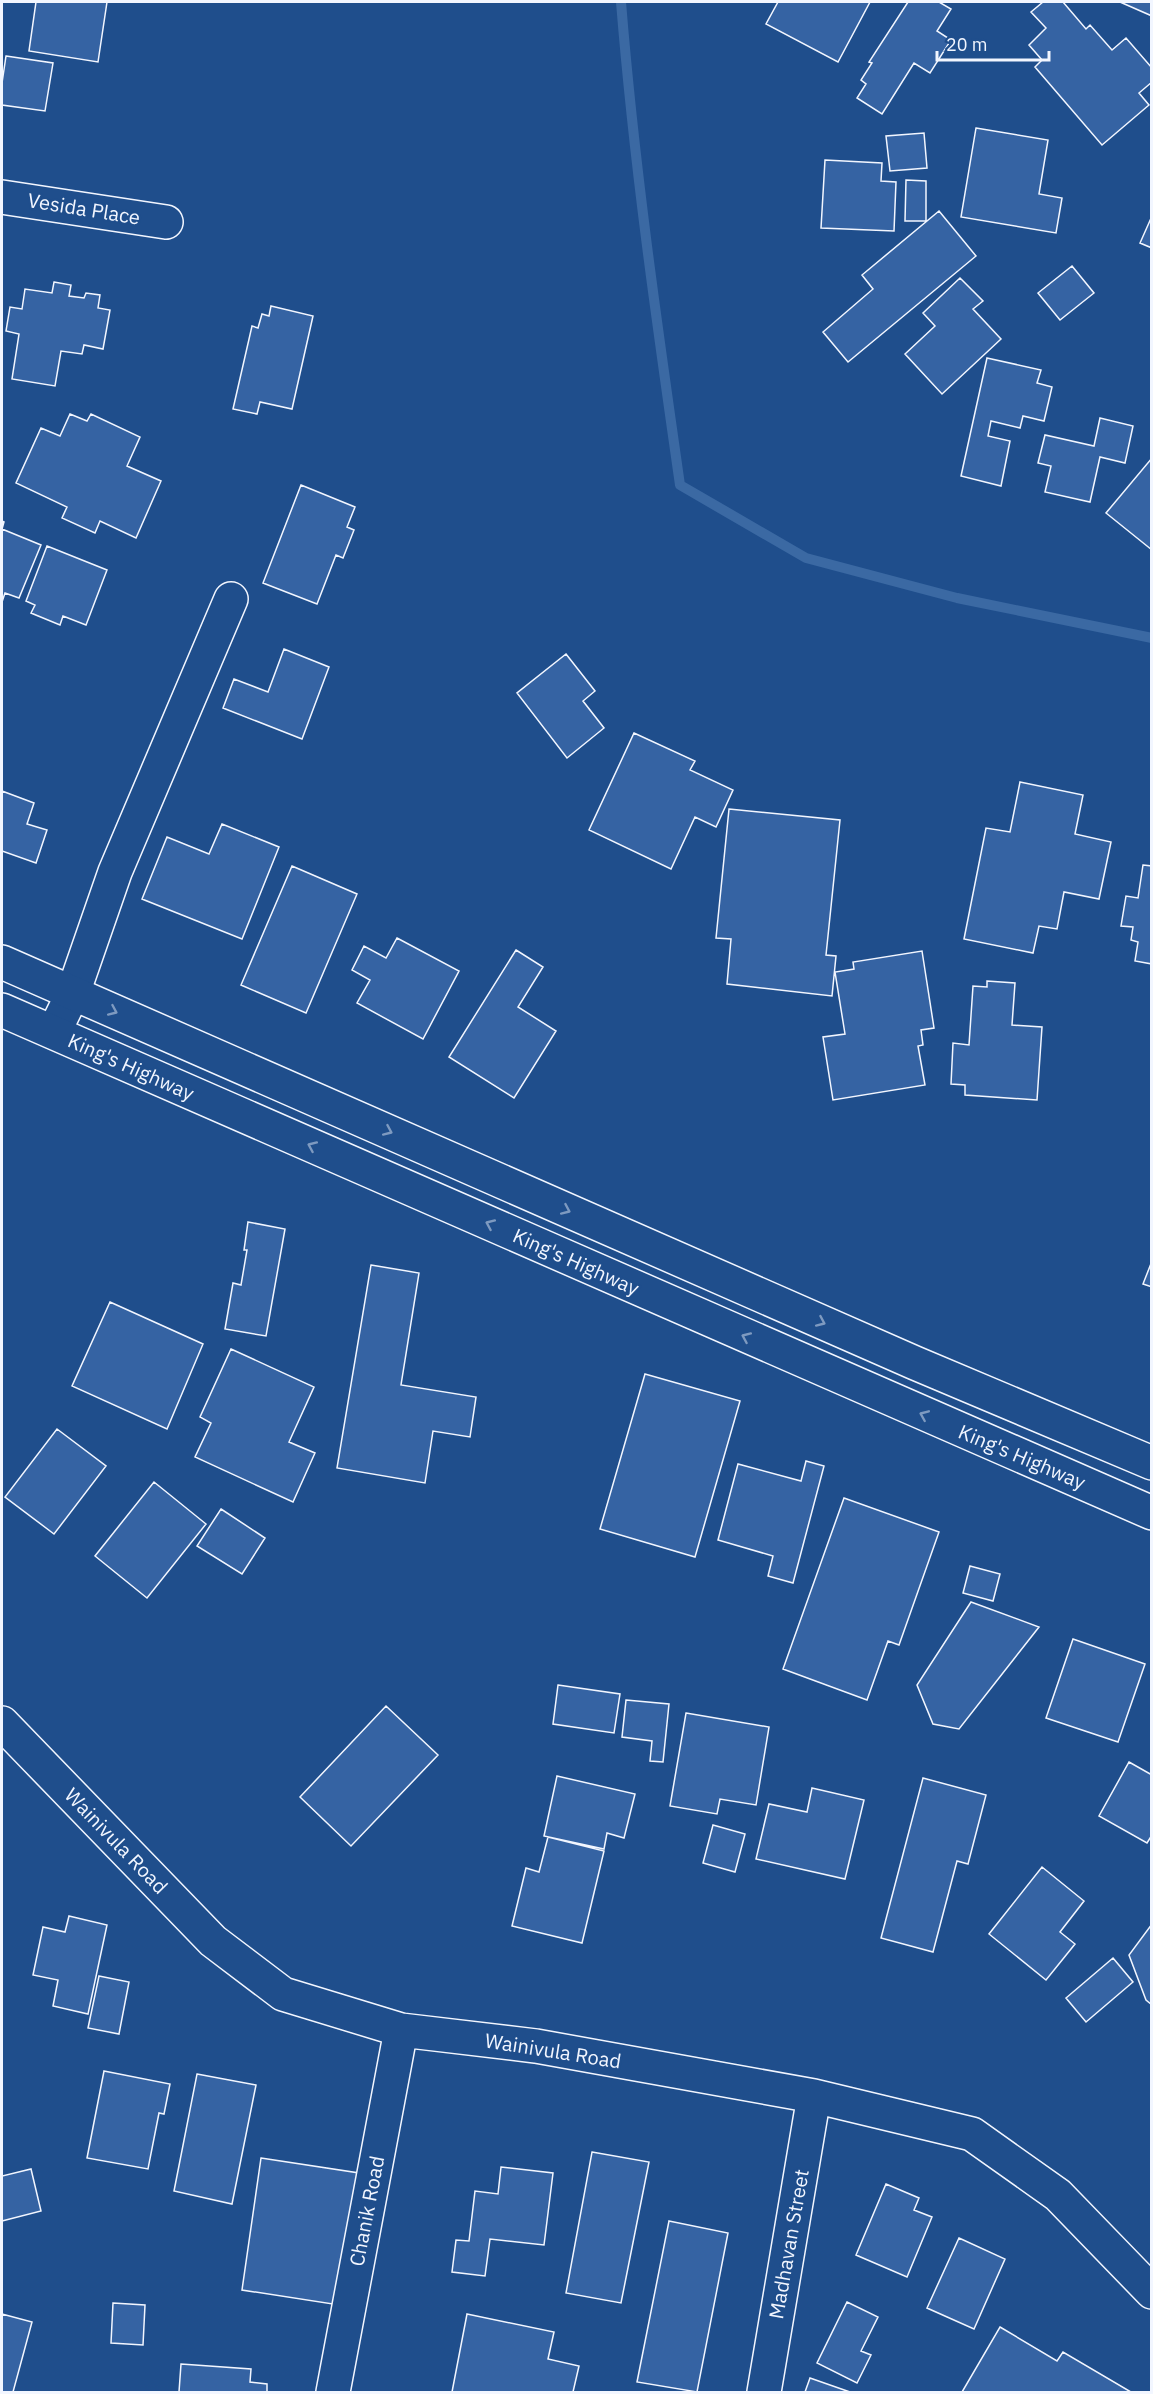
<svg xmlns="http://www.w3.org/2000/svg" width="1153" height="2394" font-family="'IBM Plex Sans',sans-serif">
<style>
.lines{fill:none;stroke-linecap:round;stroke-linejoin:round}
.stream{stroke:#3b69a3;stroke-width:10}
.building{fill:#3563a3;stroke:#f2f6ff;stroke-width:1.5}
.minor-casing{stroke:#f2f6ff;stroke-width:36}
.highway-casing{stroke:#f2f6ff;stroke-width:36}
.minor{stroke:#1f4e8c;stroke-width:33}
.highway{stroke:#1f4e8c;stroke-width:33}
.oneway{stroke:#7e9ac0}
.labels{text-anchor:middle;stroke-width:4.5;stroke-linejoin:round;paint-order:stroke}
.street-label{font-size:20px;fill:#f2f6ff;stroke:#1f4e8c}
</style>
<rect width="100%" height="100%" fill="#1f4e8c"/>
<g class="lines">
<path class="stream" d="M621,2C634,164 657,324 680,485L806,558L957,598L1152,638"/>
</g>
<path class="building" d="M36,2H107L98,62L29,51Z
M778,2H870L838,62L766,24Z
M908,2H939L951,9L937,31L951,40L930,73L914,63L882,114L857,98L866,84L861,80L872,63L869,62Z
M1043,2H1063L1086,29L1090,25L1112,50L1126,38L1152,68V82L1139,93L1149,105L1102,145L1035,67L1042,60L1029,45L1046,28L1031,12Z
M1120,2H1152V16Z
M6,56L53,63L45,111L2,105V83Z
M976,128L1048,140L1039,194L1062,198L1056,233L961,217Z
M924,133L927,168L890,171L886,136Z
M825,160L882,163L881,181L896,182L894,231L821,228Z
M906,180L926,181V221H905Z
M939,211L976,256L848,362L823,332L873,289L862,275Z
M1152,216V248L1140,243Z
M1072,266L1094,293L1060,320L1038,293Z
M960,278L983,301L973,309L1001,339L942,394L905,354L935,326L923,313Z
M54,282L71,285L69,296L84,298L86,293L100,295L98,308L110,310L103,349L84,345L82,354L61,351L55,386L12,379L19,334L6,331L10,307L22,309L25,289L52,293Z
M271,306L313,316L292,409L260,402L257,414L233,409L252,326L258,328L262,314L269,316Z
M987,358L1041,370L1037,383L1052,387L1044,421L1023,416L1020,428L991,421L988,436L1010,441L1001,486L961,476Z
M70,414L87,421L91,414L140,437L127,466L161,481L136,538L100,521L95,533L62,518L67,507L16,483L41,428L60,436Z
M1100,418L1133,426L1125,463L1100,457L1090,502L1045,492L1051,466L1038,463L1045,435L1094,446Z
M1152,458V550L1106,513Z
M301,485L355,507L347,527L354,530L343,558L336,555L317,604L263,583Z
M2,521L4,522L2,529L41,545L19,598L5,593L2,602Z
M47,546L107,570L86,625L63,616L60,625L31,613L35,605L26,601Z
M284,649L329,667L302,739L223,708L234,679L268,692Z
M566,654L595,691L583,701L604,728L567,758L517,693Z
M634,733L695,761L690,770L733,790L716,827L695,817L671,869L589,830Z
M1020,782L1083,795L1075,834L1111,842L1099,899L1064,892L1057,929L1039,926L1033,953L964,939L986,828L1010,832Z
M2,791L34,803L27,824L47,830L36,863L2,851Z
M729,809L840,820L826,955L836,956L832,996L727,984L731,939L716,938Z
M222,824L279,847L242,939L142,899L167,837L209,854Z
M1143,865L1152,866V964L1135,961L1138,942L1131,940L1133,927L1121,926L1126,896L1138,898Z
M292,866L357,894L306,1013L241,985Z
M397,938L459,971L423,1039L357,1003L370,980L352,970L364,946L386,958Z
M516,950L543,967L518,1007L556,1031L514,1098L449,1057Z
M922,951L934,1028L921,1030L923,1045L918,1046L925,1085L833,1100L823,1037L845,1034L835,972L854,969L853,962Z
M987,981L1015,983L1012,1025L1042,1027L1037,1100L965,1095V1085L951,1084L953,1043L969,1045L973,986L987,987Z
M248,1222L285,1229L266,1336L225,1329L233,1283L241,1285L247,1250H244Z
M1152,1261V1287L1143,1284Z
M371,1265L419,1273L401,1385L476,1397L470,1437L433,1431L425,1483L337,1468Z
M110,1302L203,1344L167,1429L72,1386Z
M231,1349L314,1387L289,1442L315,1453L293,1502L195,1457L211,1423L200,1417Z
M645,1374L740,1401L695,1557L600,1529Z
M57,1429L106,1466L54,1534L5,1497Z
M806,1461L824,1466L793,1583L768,1576L773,1556L718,1540L738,1464L801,1481Z
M154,1482L206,1524L147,1598L95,1556Z
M844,1498L939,1532L899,1645L888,1641L867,1700L783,1669Z
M221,1509L265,1538L242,1574L197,1546Z
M970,1566L1000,1574L993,1601L963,1593Z
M971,1602L1039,1627L959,1729L933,1724L917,1685Z
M1073,1639L1145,1664L1118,1742L1046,1718Z
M558,1685L620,1694L614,1733L553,1724Z
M626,1700L669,1704L663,1762L650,1761L652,1741L622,1737Z
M386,1706L438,1755L351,1846L300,1797Z
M686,1713L769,1727L756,1805L720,1799L717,1814L670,1806Z
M1129,1762L1152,1775V1835L1147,1843L1099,1816Z
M557,1776L635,1794L624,1838L607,1833L604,1849L544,1836Z
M923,1778L986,1795L968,1864L957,1861L933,1952L881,1938Z
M812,1788L864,1800L845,1879L756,1859L769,1804L807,1812Z
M713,1825L745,1834L735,1872L703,1863Z
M548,1837L604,1851L582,1943L512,1926L526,1868L539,1872Z
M1042,1867L1084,1901L1060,1932L1075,1944L1046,1980L989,1934Z
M69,1916L107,1925L88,2014L53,2006L58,1980L33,1975L43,1927L65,1932Z
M1152,1924V2005L1146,2000L1129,1955Z
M1113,1958L1133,1982L1086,2022L1066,1998Z
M99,1976L129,1982L119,2034L88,2028Z
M104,2071L170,2084L164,2114L159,2113L148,2169L87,2158Z
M197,2074L256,2085L232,2204L174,2191Z
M592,2152L649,2162L621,2303L566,2293Z
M261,2158L359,2173L339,2305L242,2290Z
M501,2167L553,2173L544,2245L490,2239L485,2276L452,2272L456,2240L469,2241L475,2191L498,2194Z
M31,2169L41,2211L2,2221V2176Z
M886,2184L919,2198L914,2210L932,2217L907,2277L856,2255Z
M669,2221L728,2233L697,2392L637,2382Z
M959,2238L1005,2259L974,2329L927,2308Z
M847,2302L878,2317L861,2351L871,2355L857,2383L817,2363Z
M113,2303L145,2305L143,2345L111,2343Z
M2,2314L32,2322L13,2392H2Z
M467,2314L554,2332L548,2359L579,2366L573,2392H452Z
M1000,2327L1057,2361L1063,2352L1131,2392H962Z
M181,2364L251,2369L250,2382L267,2384V2392H179Z
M810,2378L850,2392H805Z"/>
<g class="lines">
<g class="minor-casing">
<path id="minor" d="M2,197L166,222
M54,1032L73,993L115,872L231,599
M2,1723L213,1941L283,1994L401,2030L536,2046L814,2096L972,2134L1058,2195L1152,2292
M333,2392L401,2030
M764,2392L814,2096"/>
</g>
<g class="highway-casing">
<path id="highway" d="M2,962L915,1363L1152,1463
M2,1010L1152,1513"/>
</g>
<use href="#minor" class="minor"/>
<use href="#highway" class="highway"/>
</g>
<defs><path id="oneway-chevron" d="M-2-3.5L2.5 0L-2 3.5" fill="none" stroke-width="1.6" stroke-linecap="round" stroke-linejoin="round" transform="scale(1.5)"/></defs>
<g class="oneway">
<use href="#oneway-chevron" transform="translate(113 1011) rotate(24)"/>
<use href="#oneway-chevron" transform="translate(388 1131) rotate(24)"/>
<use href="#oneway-chevron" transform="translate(312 1146) rotate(-156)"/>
<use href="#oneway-chevron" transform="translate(566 1210) rotate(24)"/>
<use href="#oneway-chevron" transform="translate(490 1224) rotate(-156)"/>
<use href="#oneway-chevron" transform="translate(821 1322) rotate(24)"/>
<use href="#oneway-chevron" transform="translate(746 1337) rotate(-156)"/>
<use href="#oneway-chevron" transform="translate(924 1415) rotate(-157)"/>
</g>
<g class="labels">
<g class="street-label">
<text transform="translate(84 209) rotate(9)" y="7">Vesida Place</text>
<text transform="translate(131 1067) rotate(24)" y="7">King's Highway</text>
<text transform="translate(576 1262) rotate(24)" y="7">King's Highway</text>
<text transform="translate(1022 1457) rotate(23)" y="7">King's Highway</text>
<text transform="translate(116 1841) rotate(46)" y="7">Wainivula Road</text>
<text transform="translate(553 2051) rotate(9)" y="7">Wainivula Road</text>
<text transform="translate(367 2211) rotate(-79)" y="7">Chanik Road</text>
<text transform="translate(789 2244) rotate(-80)" y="7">Madhavan Street</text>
</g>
</g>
<rect width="1153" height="2394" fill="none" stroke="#f2f6ff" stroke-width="6"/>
<path d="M937 51v9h112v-9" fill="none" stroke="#f2f6ff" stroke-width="3"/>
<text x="946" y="51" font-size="18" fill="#f2f6ff" stroke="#1f4e8c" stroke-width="4.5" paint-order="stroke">20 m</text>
</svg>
